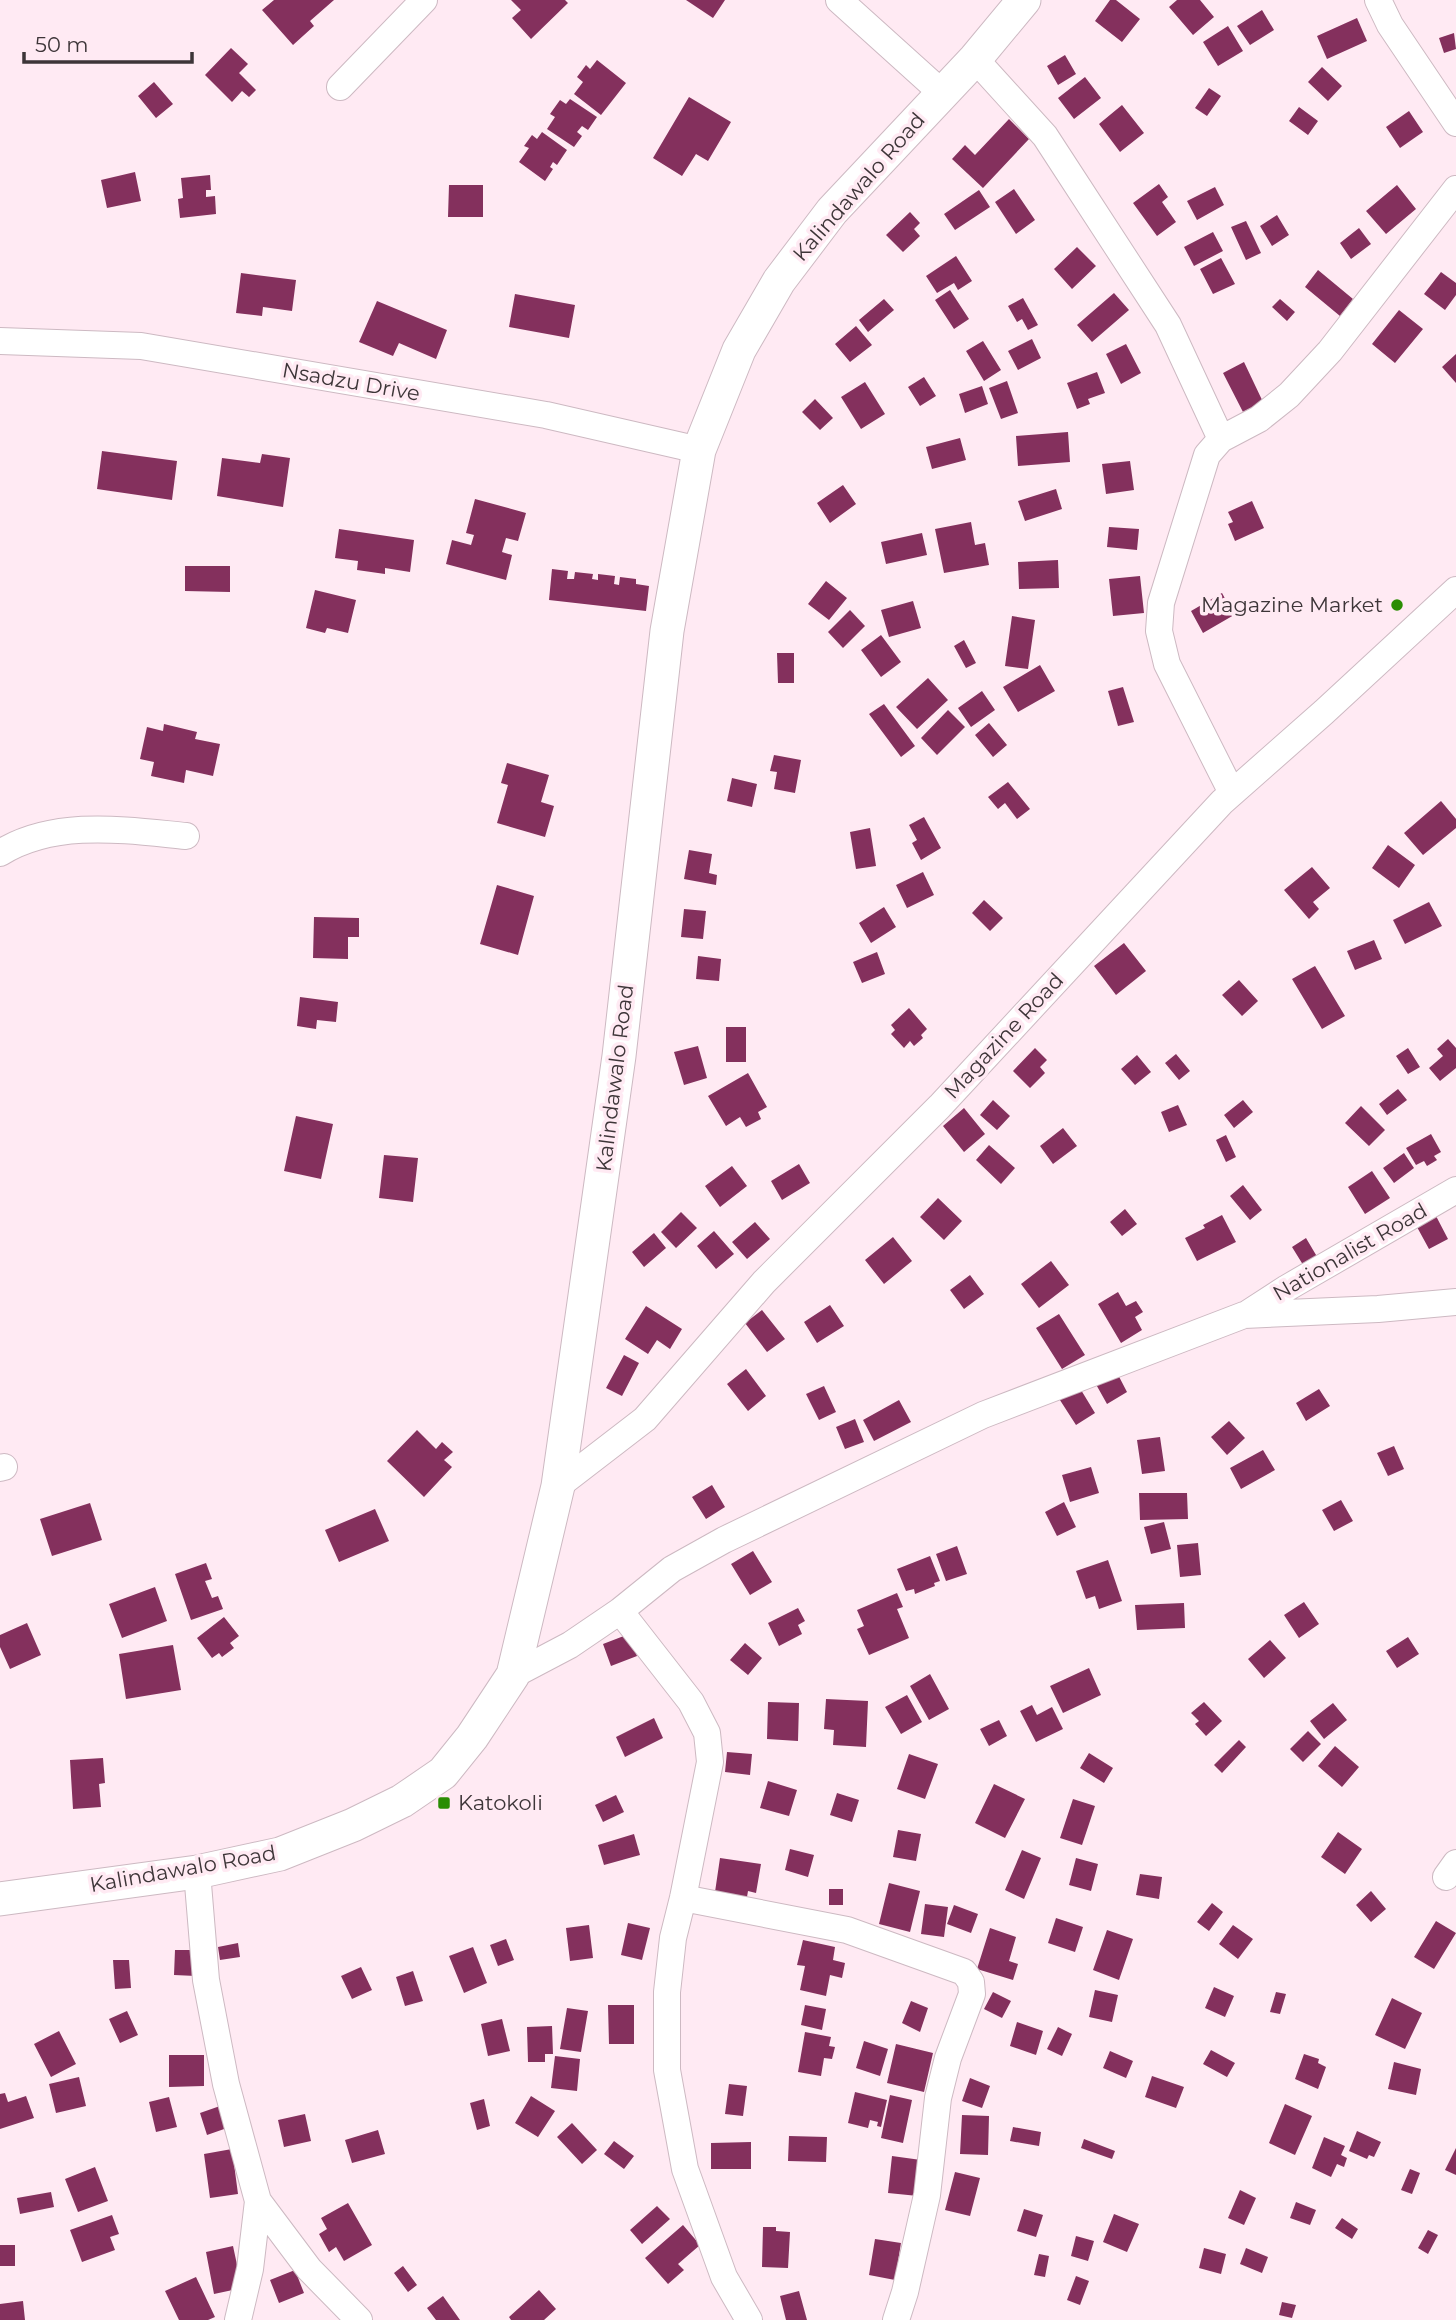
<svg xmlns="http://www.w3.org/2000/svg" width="1456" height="2320" font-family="Montserrat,sans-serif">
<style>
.building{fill:#84305d}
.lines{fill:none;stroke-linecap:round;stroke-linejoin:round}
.minor-casing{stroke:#cdb9c2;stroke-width:28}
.tertiary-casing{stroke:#cdb9c2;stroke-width:35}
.minor{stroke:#fff;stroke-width:26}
.tertiary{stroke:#fff;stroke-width:33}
.poi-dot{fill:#2a8d03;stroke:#ffeaf3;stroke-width:2.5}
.labels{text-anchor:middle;stroke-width:7;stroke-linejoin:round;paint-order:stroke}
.street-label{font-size:21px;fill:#3d3538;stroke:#ffeaf3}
.poi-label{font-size:21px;fill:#3d3538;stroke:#ffeaf3;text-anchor:end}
</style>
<rect width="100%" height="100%" fill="#ffeaf3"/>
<path class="building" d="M274,0H334L310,21L314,26L293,45L262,10Z
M511,0H565L568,3L531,39L512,18L521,10Z
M686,0H725L713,18Z
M1110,0H1116L1140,19L1122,42L1095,21Z
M1177,0H1200L1214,17L1193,35L1169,7Z
M1262,10L1274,30L1250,45L1237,26Z
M1357,18L1367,41L1327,59L1317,36Z
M1228,26L1243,51L1218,66L1203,42Z
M1454,33L1456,49L1444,53L1439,38Z
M231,48L248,64L239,73L256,90L249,97L242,91L232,102L205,75Z
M1065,55L1076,74L1058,85L1047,66Z
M597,60L626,83L601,115L574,94L583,82L577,77L586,65L590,69Z
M1322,67L1342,86L1328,101L1308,82Z
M1085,77L1101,98L1074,119L1058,98Z
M154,82L173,104L156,118L138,96Z
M1209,88L1221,96L1207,116L1195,108Z
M689,97L731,122L708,161L696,154L682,176L653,158Z
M570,99L597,117L588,130L582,126L577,132L582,136L574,147L547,129L555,117L550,114L560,100L566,104Z
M1122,105L1144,133L1120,152L1099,124Z
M1299,107L1318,121L1308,135L1289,121Z
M1409,111L1423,132L1400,148L1386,127Z
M1009,119L1029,139L983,188L952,159L965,145L975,155Z
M542,132L567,150L557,165L553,162L550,167L553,169L545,181L519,162L529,148L524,146L532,135L537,139Z
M135,172L141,201L107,208L101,180Z
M210,175L211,190H206V197L215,196L216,214L180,218L178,199L183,198L181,178Z
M1159,184L1168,197L1162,202L1176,222L1157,236L1133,203Z
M449,185H483V217H448Z
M1397,185L1416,209L1386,234L1366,211Z
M1215,187L1224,205L1197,220L1187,201Z
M1014,189L1035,220L1016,234L995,202Z
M979,190L990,207L955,230L944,214Z
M910,212L920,223L914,229L920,236L903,252L886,235Z
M1277,215L1289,235L1272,246L1260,226Z
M1246,221L1261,253L1246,260L1231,227Z
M1359,228L1371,244L1351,259L1340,243Z
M1213,232L1223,251L1194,266L1184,247Z
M1077,247L1096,266L1072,289L1054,269Z
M956,256L972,281L958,290L954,283L937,293L926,276Z
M1221,258L1235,284L1213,294L1200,269Z
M1318,270L1353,299L1340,316L1305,287Z
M1441,272L1456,283V295L1445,310L1424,294Z
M241,273L296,280L292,311L263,307L262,316L236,313Z
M950,290L969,319L954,329L935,300Z
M1114,293L1129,310L1092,342L1077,325Z
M515,294L575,305L569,338L509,327Z
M1023,298L1038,325L1028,330L1022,319L1017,322L1008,306Z
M884,299L894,310L868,332L859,320Z
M1280,299L1295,312L1287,321L1272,307Z
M377,301L447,330L436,359L399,343L393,356L359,342Z
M1399,310L1423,329L1395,363L1372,344Z
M856,326L872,345L850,362L835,344Z
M1032,339L1041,358L1018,370L1008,351Z
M983,341L1001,370L984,381L966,351Z
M1126,344L1141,373L1121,384L1106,354Z
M1456,354V383L1442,367Z
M1244,362L1263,402L1243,412L1223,373Z
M1097,372L1105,393L1088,399L1090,404L1077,409L1067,383Z
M924,377L936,396L920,406L908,387Z
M1007,381L1018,413L1001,419L989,388Z
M865,382L885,414L861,429L841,397Z
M982,386L988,404L965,413L959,394Z
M815,399L833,418L820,430L802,412Z
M1068,432L1070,462L1018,466L1016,436Z
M960,438L966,460L932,469L926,447Z
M102,451L177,461L172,500L97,489Z
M262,454L290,458L283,507L217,496L222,458L260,463Z
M1130,461L1134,490L1106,494L1102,464Z
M843,485L856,504L830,523L817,503Z
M1056,489L1062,509L1025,521L1018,501Z
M475,499L526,513L518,541L506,538L502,552L512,555L506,580L446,564L452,540L471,545L474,535L466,533Z
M1252,501L1264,528L1235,541L1228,524L1233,522L1228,512Z
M971,522L975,545L985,543L989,565L944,573L935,529Z
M1109,527L1139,529L1137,550L1107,547Z
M339,529L414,540L410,572L385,568V574L357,570L358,561L335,558Z
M922,533L927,555L886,564L881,542Z
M1058,560L1059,588L1019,589L1018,562Z
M185,566H230V592L185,591Z
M552,569L568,571L567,579H574L575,572L593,574L592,579L598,580V574L615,576L614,584L619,585L620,577L636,579V584L649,586L646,611L549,600Z
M1140,576L1144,613L1113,616L1109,579Z
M826,581L847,598L829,620L808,604Z
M315,590L356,600L348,633L327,628L325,633L306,628Z
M1222,593L1234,615L1203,633L1191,611Z
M913,601L921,628L889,637L881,610Z
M850,610L865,626L843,648L828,632Z
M1012,616L1035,620L1028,669L1005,666Z
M881,635L901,662L881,677L861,650Z
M964,640L976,663L966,668L954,646Z
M777,653H794V683H778Z
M1040,665L1055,691L1018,712L1003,687Z
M928,678L948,700L917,729L896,707Z
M1123,687L1134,722L1118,726L1108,691Z
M982,691L995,710L971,727L958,708Z
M884,704L915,746L901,757L869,714Z
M948,710L965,727L937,755L921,738Z
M989,723L1007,745L993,757L975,735Z
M164,724L197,732L195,739L220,744L213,776L186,770L184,783L151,776L154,762L140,759L147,727L163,731Z
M774,755L801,760L795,793L774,789L777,772L770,771Z
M507,763L549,775L541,802L554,806L545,837L497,823L508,785L501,783Z
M732,778L757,784L752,807L727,801Z
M1008,782L1030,809L1017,819L1005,803L998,809L988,797Z
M1441,801L1456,819V828L1423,855L1404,833Z
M924,817L941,848L921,860L912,843L917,840L909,825Z
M870,828L876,866L856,869L850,832Z
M1388,845L1415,865L1399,888L1372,868Z
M689,850L712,854L709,873L717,875L716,885L684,879Z
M1312,867L1330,888L1313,902L1319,909L1309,919L1284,890Z
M923,872L934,895L907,908L896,885Z
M497,885L534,896L518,955L480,944Z
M984,900L1003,918L990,931L972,913Z
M1429,902L1442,926L1405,944L1393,920Z
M884,907L896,927L871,943L859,923Z
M684,909L706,911L703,939L681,937Z
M314,917L359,918V937H348V959L313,958Z
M1374,940L1382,959L1355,970L1347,951Z
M1124,943L1146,971L1116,995L1094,966Z
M877,952L885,974L862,983L853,962Z
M698,956L721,959L719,981L696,979Z
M1315,966L1345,1016L1322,1029L1292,979Z
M1239,980L1258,1001L1242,1016L1222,995Z
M300,997L338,1002L336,1022L317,1020L316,1029L297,1026Z
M909,1008L927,1029L921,1035L923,1038L914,1046L910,1041L904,1048L891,1034L895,1030L891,1025Z
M726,1027H746V1062H726Z
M1448,1039L1456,1048V1068L1440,1081L1429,1068L1443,1056L1437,1049Z
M698,1046L707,1078L684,1085L674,1052Z
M1035,1048L1047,1060L1040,1067L1045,1073L1030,1088L1013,1071Z
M1408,1048L1420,1067L1408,1074L1396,1056Z
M1176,1054L1190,1071L1179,1080L1165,1063Z
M1137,1055L1151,1072L1135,1085L1121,1069Z
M748,1073L767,1107L758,1112L761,1119L746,1127L740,1117L726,1126L708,1096Z
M1398,1089L1407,1100L1387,1115L1379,1104Z
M993,1100L1010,1116L997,1130L980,1115Z
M1243,1100L1253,1112L1234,1128L1224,1115Z
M1178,1105L1187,1125L1169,1132L1161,1112Z
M1361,1106L1385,1130L1369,1146L1345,1123Z
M964,1108L985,1134L964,1152L943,1126Z
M296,1116L333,1124L321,1179L284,1171Z
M1063,1128L1077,1146L1053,1164L1040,1146Z
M1431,1134L1441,1152L1434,1156L1437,1160L1427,1166L1424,1161L1416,1165L1406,1148Z
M1226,1135L1236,1157L1226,1162L1216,1140Z
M989,1145L1015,1168L1001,1184L976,1160Z
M1404,1153L1414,1168L1394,1183L1383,1168Z
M384,1155L418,1158L413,1202L379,1198Z
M799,1164L810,1183L782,1200L771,1181Z
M732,1166L747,1186L720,1207L705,1186Z
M1372,1171L1390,1198L1365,1214L1348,1187Z
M1243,1185L1262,1210L1250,1220L1230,1196Z
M938,1198L962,1221L944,1240L920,1217Z
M1125,1209L1137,1224L1122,1236L1110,1222Z
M681,1212L697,1228L676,1248L661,1232Z
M1222,1215L1236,1242L1197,1261L1185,1238L1205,1228L1203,1225Z
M1436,1216L1448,1239L1429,1249L1417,1227Z
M755,1222L770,1239L747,1259L732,1242Z
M714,1231L734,1254L716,1269L697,1246Z
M654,1233L666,1248L644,1267L632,1252Z
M893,1237L912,1261L884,1284L865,1260Z
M1306,1238L1319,1260L1305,1268L1292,1247Z
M1051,1261L1069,1285L1039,1308L1021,1284Z
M970,1275L984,1294L964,1309L950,1290Z
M1118,1292L1126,1306L1136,1301L1143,1312L1135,1317L1142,1330L1121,1343L1098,1304Z
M830,1305L844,1326L817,1343L804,1322Z
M646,1306L682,1329L670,1349L657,1340L648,1354L625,1339Z
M762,1310L785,1339L767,1352L745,1323Z
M1059,1314L1085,1355L1062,1369L1036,1328Z
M624,1355L639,1363L622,1396L606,1388Z
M1114,1367L1127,1392L1107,1404L1093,1379Z
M746,1369L766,1396L748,1411L727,1384Z
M1078,1385L1095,1413L1076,1425L1058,1397Z
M824,1386L836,1412L819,1420L806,1394Z
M1319,1389L1330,1406L1306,1421L1296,1403Z
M899,1400L911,1422L874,1441L863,1420Z
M855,1419L864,1442L845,1449L836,1427Z
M1229,1421L1245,1438L1227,1455L1211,1437Z
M417,1430L436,1449L442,1442L453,1452L444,1460L452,1467L424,1497L387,1461Z
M1160,1437L1165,1471L1142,1474L1137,1440Z
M1394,1446L1404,1469L1388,1476L1377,1453Z
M1263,1450L1275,1470L1241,1489L1230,1468Z
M1091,1467L1099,1493L1070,1502L1062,1475Z
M712,1485L725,1507L706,1519L692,1497Z
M1139,1493H1187L1188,1519L1140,1520Z
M1341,1500L1353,1521L1334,1531L1322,1510Z
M1064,1502L1076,1527L1057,1536L1045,1512Z
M90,1503L102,1540L52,1556L40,1519Z
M375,1509L389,1541L339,1562L325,1530Z
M1164,1522L1171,1549L1151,1554L1144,1527Z
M1198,1543L1201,1575L1180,1577L1177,1545Z
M957,1546L967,1574L946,1581L936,1554Z
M753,1551L772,1582L750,1595L731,1564Z
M930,1556L940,1581L934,1583L935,1586L915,1594L914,1589L906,1591L897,1569Z
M1108,1560L1122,1601L1099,1609L1095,1596L1086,1599L1076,1571Z
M206,1563L212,1579L205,1581L212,1598L218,1596L223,1609L191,1620L175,1574Z
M155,1587L167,1621L122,1638L109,1604Z
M897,1593L903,1607L897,1609L909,1638L869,1655L857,1629L864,1626L857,1610Z
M1304,1602L1319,1624L1299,1638L1284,1615Z
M1184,1603L1185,1628L1137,1630L1135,1605Z
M798,1608L805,1621L798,1625L802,1634L779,1646L768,1623Z
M224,1617L239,1636L230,1643L234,1648L222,1657L219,1653L212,1658L197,1638Z
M27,1623L41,1655L10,1669L0,1647V1635Z
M629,1634L637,1656L611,1666L603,1644Z
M1408,1637L1419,1654L1397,1668L1386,1651Z
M1270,1640L1286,1658L1264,1678L1248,1659Z
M745,1643L762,1658L748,1675L730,1660Z
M173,1645L181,1690L126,1699L119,1654Z
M1089,1668L1101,1695L1063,1713L1050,1686Z
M930,1674L949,1709L929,1720L910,1686Z
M907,1695L922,1722L901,1734L885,1707Z
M826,1699L868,1701L866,1747L833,1745L834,1730L824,1729Z
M768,1702L799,1703L798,1741L767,1739Z
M1204,1702L1222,1721L1206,1736L1195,1724L1199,1721L1191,1713Z
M1333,1703L1347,1720L1324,1739L1310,1721Z
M1032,1705L1037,1715L1052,1707L1063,1729L1036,1742L1020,1711Z
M654,1718L663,1738L625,1757L616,1737Z
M999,1720L1007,1736L989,1746L980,1729Z
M1308,1731L1321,1744L1303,1762L1290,1749Z
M1239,1740L1246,1747L1222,1773L1214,1765Z
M1335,1746L1359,1767L1342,1787L1318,1766Z
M727,1752L752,1754L750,1775L725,1772Z
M1089,1753L1113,1768L1104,1783L1080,1768Z
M909,1754L938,1764L925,1799L897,1789Z
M103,1758L105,1783L99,1784L101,1807L73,1809L70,1760Z
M768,1781L797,1790L789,1816L760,1808Z
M994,1784L1025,1799L1005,1838L975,1823Z
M837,1793L859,1800L852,1822L830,1815Z
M616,1795L624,1812L603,1822L595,1805Z
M1073,1799L1095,1806L1082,1845L1060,1838Z
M898,1830L921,1834L916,1861L893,1857Z
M1338,1832L1362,1849L1345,1874L1321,1857Z
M634,1834L640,1855L604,1865L598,1845Z
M790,1849L814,1855L808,1877L785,1870Z
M1022,1850L1041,1858L1024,1899L1005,1890Z
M720,1858L761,1864L756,1893L748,1891L747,1897L715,1892Z
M1076,1858L1098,1864L1091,1891L1069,1885Z
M1140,1874L1162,1877L1159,1899L1136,1895Z
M889,1883L920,1891L910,1932L879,1924Z
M829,1889H843V1905H829Z
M1371,1891L1386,1909L1371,1922L1356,1905Z
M1212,1903L1223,1912L1209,1931L1197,1922Z
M925,1904L948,1907L944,1937L921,1934Z
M954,1905L978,1914L971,1933L947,1924Z
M1056,1918L1083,1927L1075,1952L1048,1943Z
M1436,1921L1456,1933L1434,1969L1414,1957Z
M628,1923L650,1928L642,1960L621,1955Z
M589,1925L593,1958L570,1961L566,1928Z
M1233,1925L1253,1939L1238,1959L1219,1944Z
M990,1928L1016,1937L1009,1961L1018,1964L1013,1980L977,1969Z
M1107,1930L1133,1939L1119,1980L1093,1970Z
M506,1939L514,1960L498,1966L490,1945Z
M803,1940L835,1947L833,1960L845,1963L842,1978L830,1975L826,1996L800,1990L805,1966L797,1965Z
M238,1943L240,1957L220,1960L218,1947Z
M473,1947L487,1983L464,1993L449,1956Z
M175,1950H197L196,1976L174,1975Z
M113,1960H129L131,1988L115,1989Z
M361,1967L372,1990L352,1999L341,1976Z
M413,1971L423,2001L405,2006L396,1977Z
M1214,1987L1234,1996L1225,2017L1205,2008Z
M1095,1990L1118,1995L1112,2022L1089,2017Z
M993,1992L1011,2001L1002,2018L984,2009Z
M1276,1992L1286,1994L1280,2014L1270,2012Z
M1392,1998L1422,2013L1405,2049L1375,2035Z
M911,2001L928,2008L920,2032L902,2023Z
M608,2005H634V2044H609Z
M805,2005L826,2009L822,2030L801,2025Z
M567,2008L588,2011L581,2052L560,2049Z
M127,2011L138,2035L120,2043L109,2019Z
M502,2019L510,2051L488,2056L481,2024Z
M1017,2022L1043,2031L1036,2055L1010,2046Z
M552,2026L553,2054H545V2062H528L527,2027Z
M1058,2027L1072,2034L1062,2056L1047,2049Z
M59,2031L76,2064L51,2077L34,2044Z
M805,2032L831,2037L829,2046L835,2047L832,2059L824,2058L821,2076L798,2072Z
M864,2041L888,2049L880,2076L856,2068Z
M896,2044L933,2053L924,2092L887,2083Z
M1211,2050L1235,2063L1227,2077L1203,2064Z
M1110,2051L1133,2061L1126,2078L1103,2068Z
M1304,2054L1319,2059L1318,2063L1326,2067L1318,2089L1295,2079Z
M169,2055H204V2086L169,2087Z
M555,2056L580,2059L577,2091L551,2088Z
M1394,2062L1421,2069L1416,2095L1388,2089Z
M1152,2076L1184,2087L1176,2108L1145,2097Z
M79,2077L86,2106L56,2113L49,2084Z
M970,2078L990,2086L982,2108L962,2101Z
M729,2084L747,2086L743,2116L725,2114Z
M855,2092L887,2100L881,2127L877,2126L878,2122L870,2120L868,2128L848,2123Z
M5,2093L8,2102L26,2096L34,2118L0,2129V2094Z
M890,2095L912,2100L903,2143L881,2138Z
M531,2096L555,2111L538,2137L515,2123Z
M169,2097L177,2127L156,2132L149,2102Z
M484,2099L490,2126L477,2130L470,2103Z
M1285,2104L1312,2116L1295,2155L1269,2143Z
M220,2106L227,2128L207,2135L200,2113Z
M305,2114L311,2141L284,2147L278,2120Z
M962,2115L989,2116L988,2155L960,2154Z
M572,2123L597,2150L582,2164L557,2137Z
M1013,2127L1041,2132L1039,2146L1010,2141Z
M378,2130L385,2154L352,2163L345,2140Z
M1357,2131L1381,2142L1374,2157L1369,2155L1367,2159L1349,2151Z
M789,2136L827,2137L826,2162L788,2161Z
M1324,2137L1345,2146L1341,2155L1347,2158L1344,2167L1337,2164L1331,2177L1312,2168Z
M1084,2139L1115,2151L1112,2159L1081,2148Z
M614,2141L634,2156L624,2169L604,2154Z
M751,2142V2169H711V2143Z
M1456,2148V2175L1445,2170Z
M232,2149L238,2194L210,2198L204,2154Z
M892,2156L921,2160L918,2196L888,2193Z
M95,2167L108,2201L78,2212L65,2179Z
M1410,2169L1420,2173L1412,2194L1401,2190Z
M955,2172L980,2178L970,2216L945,2210Z
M1240,2190L1256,2198L1244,2225L1228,2218Z
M51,2192L54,2207L20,2214L17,2198Z
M1296,2202L1316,2210L1310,2225L1290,2218Z
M348,2203L372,2245L344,2261L336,2247L329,2252L319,2234L327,2229L321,2218Z
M657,2206L670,2219L642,2244L630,2230Z
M1024,2209L1043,2215L1036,2237L1017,2231Z
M1114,2214L1139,2224L1127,2252L1103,2242Z
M112,2215L119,2234L110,2237L115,2250L82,2262L70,2230Z
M1342,2218L1358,2229L1352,2239L1335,2228Z
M683,2225L700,2245L678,2264L684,2270L668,2284L645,2258Z
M763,2227H776V2231L790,2232L788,2268L762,2267Z
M1428,2230L1438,2235L1428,2254L1418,2248Z
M1076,2236L1094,2241L1088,2261L1071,2256Z
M875,2239L901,2243L895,2280L869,2275Z
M0,2245H15V2266H0Z
M233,2246L242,2288L214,2294L206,2252Z
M1204,2248L1226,2254L1221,2274L1199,2268Z
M1246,2248L1268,2257L1262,2273L1240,2264Z
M1039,2254L1049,2256L1045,2277L1034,2275Z
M403,2266L417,2285L408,2292L394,2273Z
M295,2270L304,2293L279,2303L270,2280Z
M1076,2276L1089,2281L1080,2305L1067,2300Z
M196,2277L215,2317L208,2320H179L165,2291Z
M539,2290L556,2309L544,2320H511L509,2317Z
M799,2291L807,2320H786L780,2296Z
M443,2296L460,2320H436L427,2308Z
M23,2301L25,2320H0V2304Z
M1282,2302L1296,2305L1292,2318L1279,2315Z"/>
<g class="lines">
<g class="minor-casing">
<path id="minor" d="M839,0L942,93
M1378,0L1390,25L1456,123
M975,59L1045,136L1168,325L1221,439
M340,87L424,0
M0,341L141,346L546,415L699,450
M1232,793L1167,664L1159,631L1161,603L1207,455L1221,439L1259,419L1289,395L1330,351L1456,189
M0,853C55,819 124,830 186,836
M1247,1314L1287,1288L1456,1190
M0,1468L4,1467
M558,1486L645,1419L764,1282L940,1106L1222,802L1324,712L1456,590
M620,1611L691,1702L707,1733L710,1762L683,1898L673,1938L667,1992V2070L685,2169L724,2277L749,2320
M513,1675L570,1645L620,1611L672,1569L724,1540L983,1415L1244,1315L1378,1309L1456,1302
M197,1872L206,1980L226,2084L258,2201L250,2269L238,2320
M1446,1877L1456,1863
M683,1898L847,1930L964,1972L971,1982L972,1994L948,2058L938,2098L927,2195L905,2292L896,2320
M258,2201L309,2269L359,2320"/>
</g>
<g class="tertiary-casing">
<path id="tertiary" d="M0,1899L197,1872L280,1854L353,1825L402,1801L443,1773L472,1737L513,1675L558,1486L619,1056L667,631L699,450L739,350L779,281L832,211L975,59L1024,0"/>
</g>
<use href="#minor" class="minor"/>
<use href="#tertiary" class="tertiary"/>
</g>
<g class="poi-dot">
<circle cx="1397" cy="605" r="7"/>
<rect x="437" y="1796" width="14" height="14" rx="3.5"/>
</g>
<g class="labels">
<g class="street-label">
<text transform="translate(859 187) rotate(-49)" y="7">Kalindawalo Road</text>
<text transform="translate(351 382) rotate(10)" y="7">Nsadzu Drive</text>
<text transform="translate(1004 1036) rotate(-47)" y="7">Magazine Road</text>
<text transform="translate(615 1078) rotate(-83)" y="7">Kalindawalo Road</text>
<text transform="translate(1350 1252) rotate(-30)" y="7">Nationalist Road</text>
<text transform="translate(183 1869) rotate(-10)" y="7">Kalindawalo Road</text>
</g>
<g class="poi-label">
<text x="1383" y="612">Magazine Market</text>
<text x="458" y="1810" text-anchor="start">Katokoli</text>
</g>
</g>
<path d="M24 52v10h168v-10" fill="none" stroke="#3d3538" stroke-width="3.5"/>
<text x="35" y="52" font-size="21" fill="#3d3538" stroke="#ffeaf3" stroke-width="5" paint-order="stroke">50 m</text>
</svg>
